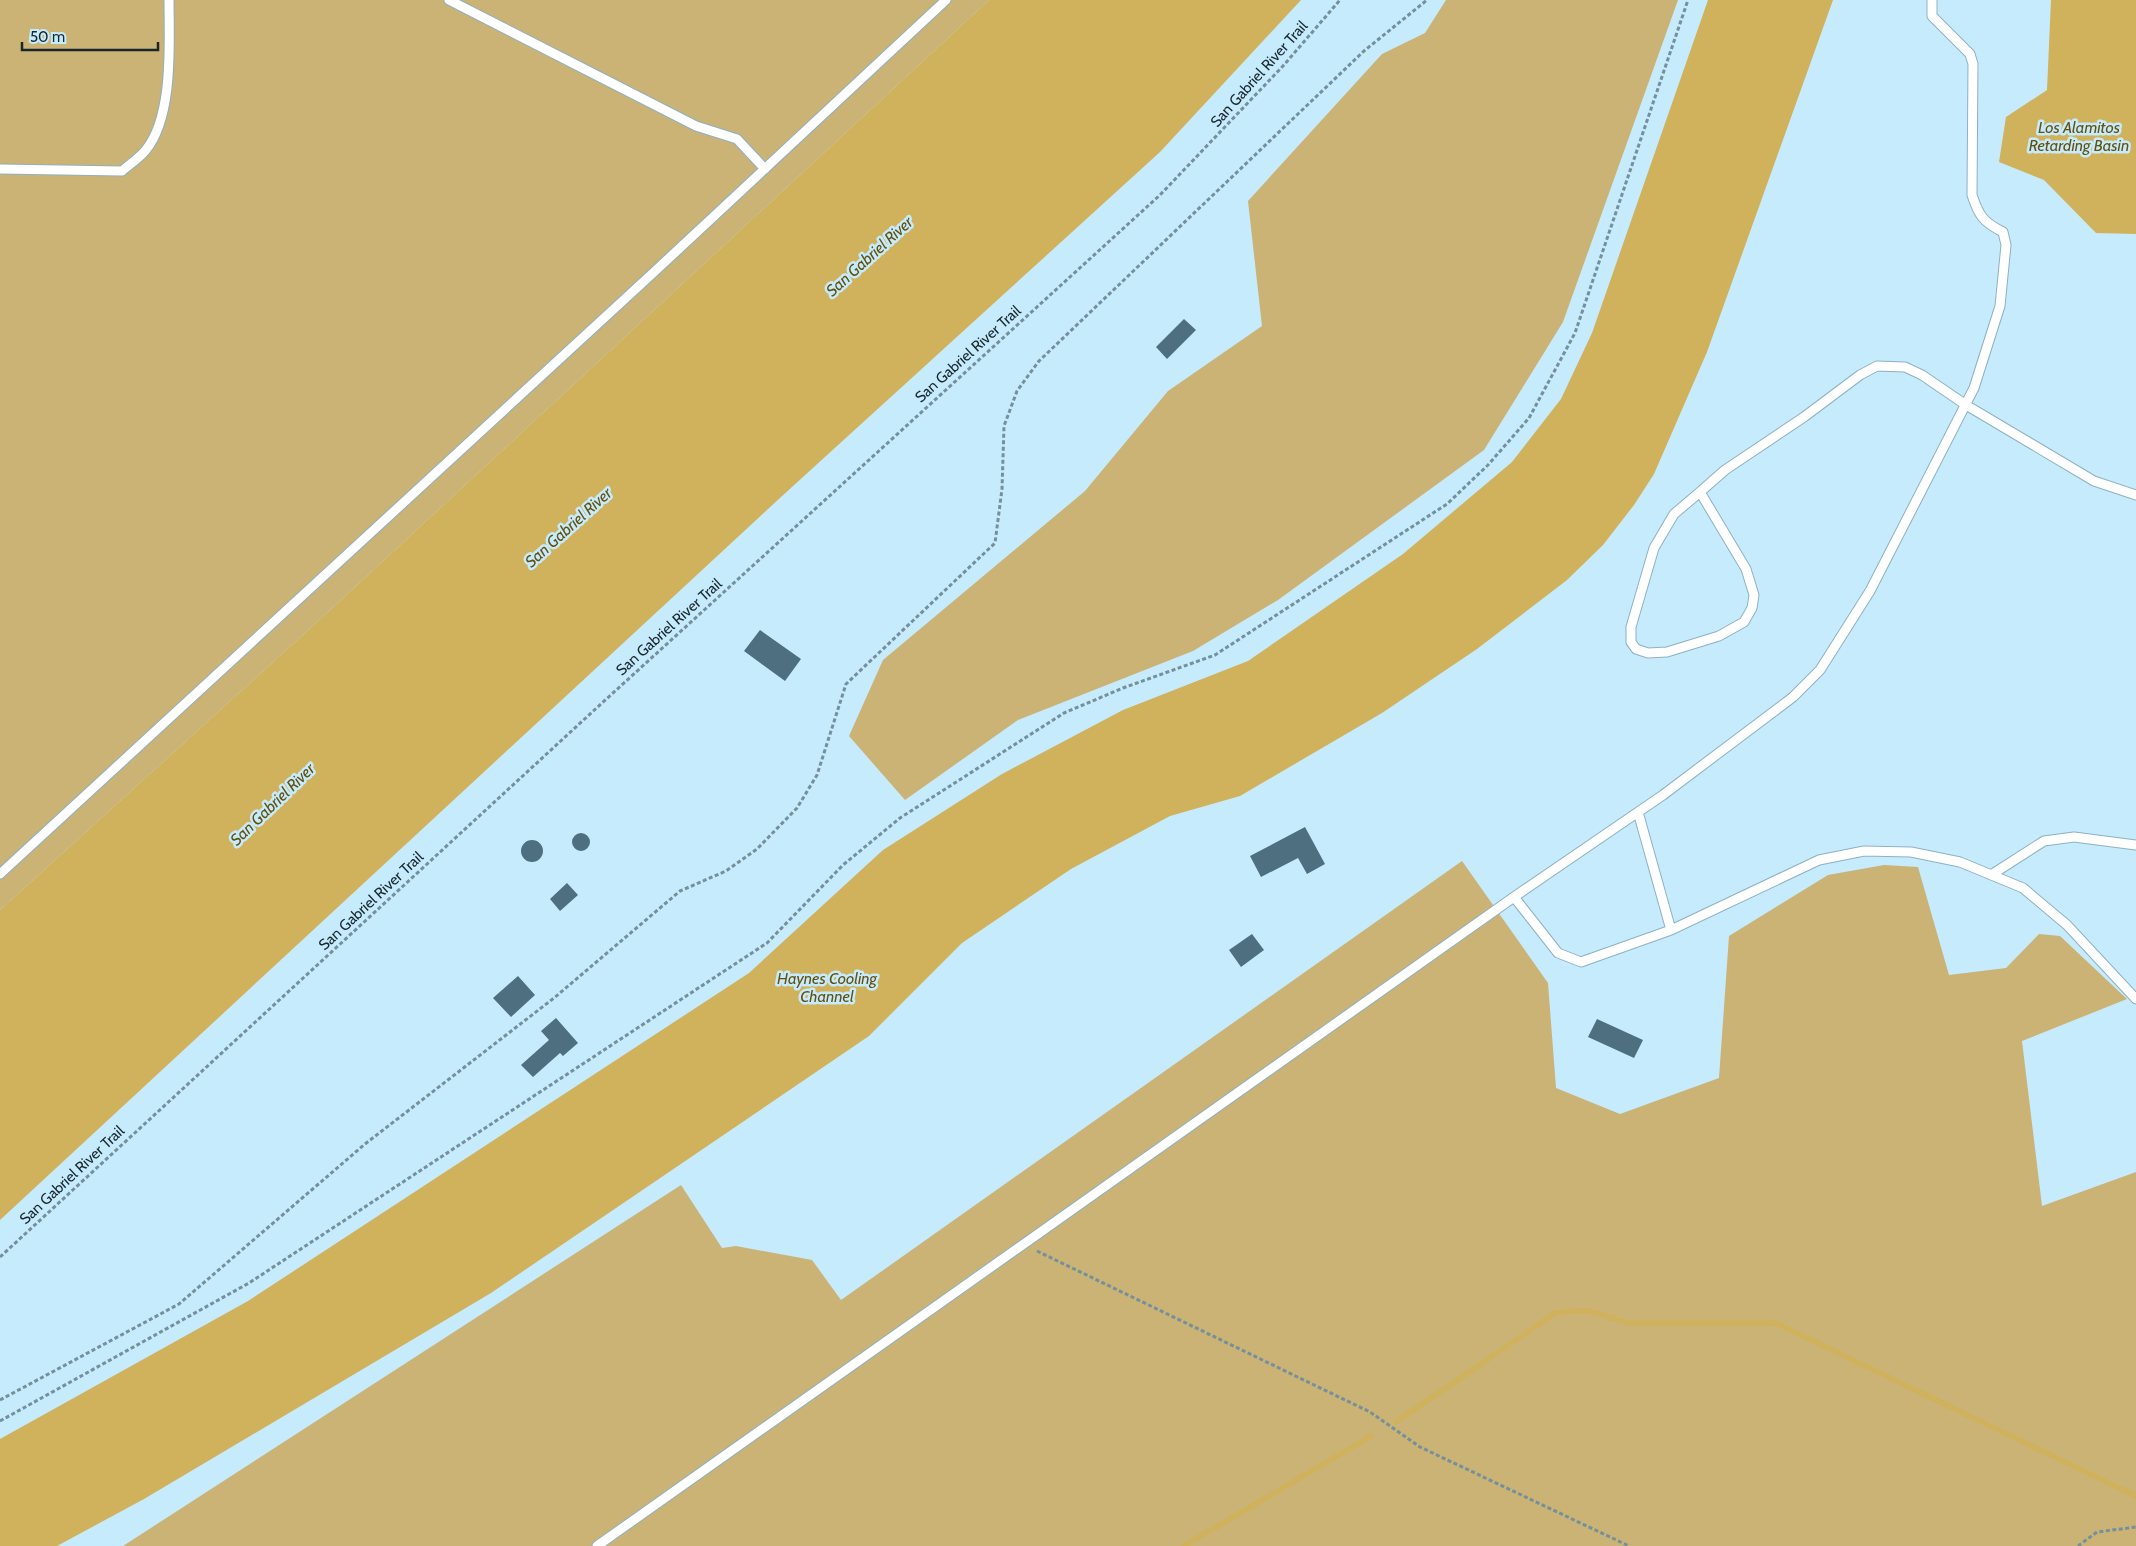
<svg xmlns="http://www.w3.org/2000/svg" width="2136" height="1546" font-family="Cabin,sans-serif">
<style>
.green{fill:#cab375}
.water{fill:#d0b15c}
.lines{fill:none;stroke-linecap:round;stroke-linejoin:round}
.stream{stroke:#d0b15c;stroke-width:5.5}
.building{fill:#4e6f7f}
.lane-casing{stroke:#8db1c2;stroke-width:11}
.path{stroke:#758f9b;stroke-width:3;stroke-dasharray:4 2.5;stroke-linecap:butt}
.lane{stroke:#fff;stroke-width:9}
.labels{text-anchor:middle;stroke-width:5;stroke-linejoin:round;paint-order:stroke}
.street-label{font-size:15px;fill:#19272d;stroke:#c6ebfd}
.water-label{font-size:16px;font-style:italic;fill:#644f0b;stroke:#c6ebfd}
</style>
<rect width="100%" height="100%" fill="#c6ebfd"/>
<path class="green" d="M0,0H989L316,623L0,910Z
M1446,0H1678L1563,322L1484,450L1278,600L1193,651L1018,720L905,800L849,736L883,660L1085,491L1168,391L1262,326L1248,201L1382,54L1425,33Z
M1462,861L1548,983L1556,1088L1620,1114L1719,1078L1729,936L1828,875L1884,865L1918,867L1949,975L2006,968L2039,934L2060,936L2127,999L2022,1041L2042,1206L2136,1172V1546H123L681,1185L722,1248L736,1246L812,1260L841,1300Z"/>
<path class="water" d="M989,0H1301L1160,152L781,497L0,1220V910L316,623Z
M1708,0H1833L1707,352L1654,474L1634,505L1603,545L1567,580L1477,649L1382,713L1240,796L1170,816L1071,869L962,943L869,1036L491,1293L144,1499L57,1546H0V1439L248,1301L749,973L883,850L1002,774L1123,710L1248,661L1403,554L1512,462L1561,399L1592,333Z
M2051,0H2136V234L2096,233L2044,180L1999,162L2006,117L2047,90Z"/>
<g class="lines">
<path class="stream" d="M1396,1422L1557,1312L1590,1311L1628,1323H1776L2136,1496
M1184,1546L1371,1436"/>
</g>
<path class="building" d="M1184,319L1196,330L1167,359L1156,347Z
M760,630L801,659L785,681L744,651Z
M1305,827L1325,864L1307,874L1298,858L1261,877L1250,856Z
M572 842a9 9 0 1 1 18 0a9 9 0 1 1-18 0Z
M521 851a11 11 0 1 1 22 0a11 11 0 1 1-22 0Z
M567,883L578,895L560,911L550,899Z
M1252,934L1264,950L1241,967L1229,950Z
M518,976L535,995L511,1017L493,998Z
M556,1018L578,1043L563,1056L560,1053L533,1077L521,1065L549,1040L541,1031Z
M1597,1019L1643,1040L1634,1058L1588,1037Z"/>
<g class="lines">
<g class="lane-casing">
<path id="lane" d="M449,0L696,126L737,139L765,169
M0,169L122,171C129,165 139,158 145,151C174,117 169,42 169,0
M1700,492L1746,569L1754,595L1752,608L1744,622L1719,636L1667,652L1648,653L1636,649L1631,642V627L1654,548L1674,514L1700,492L1725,470L1804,417L1860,375L1877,366L1905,367L1922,375L1966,405L2094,481L2136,495
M1638,812L1671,930
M0,874L653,273L946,0
M1991,875L2044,841L2074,837L2136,845
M1514,897L1558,953L1581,962L1671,930L1819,860L1864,851L1911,852L1960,862L2023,888L2067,925L2136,999
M597,1546L1514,897L1663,795L1793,697L1820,670L1870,591L1974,388L2000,306L2006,245L2003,232C1983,222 1979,216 1972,195L1973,64L1970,54L1932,16V0"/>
</g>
<path class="path" d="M1037,1251L1370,1412L1420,1447L1629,1546
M0,1257L602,703L1160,195L1283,66L1340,0
M0,1400L179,1304L365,1144L554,998L680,891L726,871L757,849L797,808L817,775L846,684L995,543L1002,489L1004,426L1017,391L1039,361L1364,51L1427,0
M0,1421L249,1283L767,943L843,865L900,818L1064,713L1123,688L1215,655L1447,504L1488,465L1529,418L1575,333L1688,0
M2078,1546L2097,1532L2136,1527"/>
<use href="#lane" class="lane"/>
</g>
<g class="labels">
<g class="street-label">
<text transform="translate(1259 74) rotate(-48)" y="5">San Gabriel River Trail</text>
<text transform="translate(968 354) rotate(-42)" y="5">San Gabriel River Trail</text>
<text transform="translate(669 627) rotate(-42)" y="5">San Gabriel River Trail</text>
<text transform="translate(371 901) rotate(-43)" y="5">San Gabriel River Trail</text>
<text transform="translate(72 1175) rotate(-43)" y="5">San Gabriel River Trail</text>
</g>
<g class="water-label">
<text x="2079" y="133">Los Alamitos<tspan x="2079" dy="18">Retarding Basin</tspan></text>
<text transform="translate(869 256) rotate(-42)" y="6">San Gabriel River</text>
<text transform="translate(568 527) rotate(-42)" y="6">San Gabriel River</text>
<text transform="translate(272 804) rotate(-44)" y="6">San Gabriel River</text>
<text x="827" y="984">Haynes Cooling<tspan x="827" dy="18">Channel</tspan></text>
</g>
</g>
<path d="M22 42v8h136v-8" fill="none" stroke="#19272d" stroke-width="2.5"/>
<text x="30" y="42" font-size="15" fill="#19272d" stroke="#c6ebfd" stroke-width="4" paint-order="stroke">50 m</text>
</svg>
